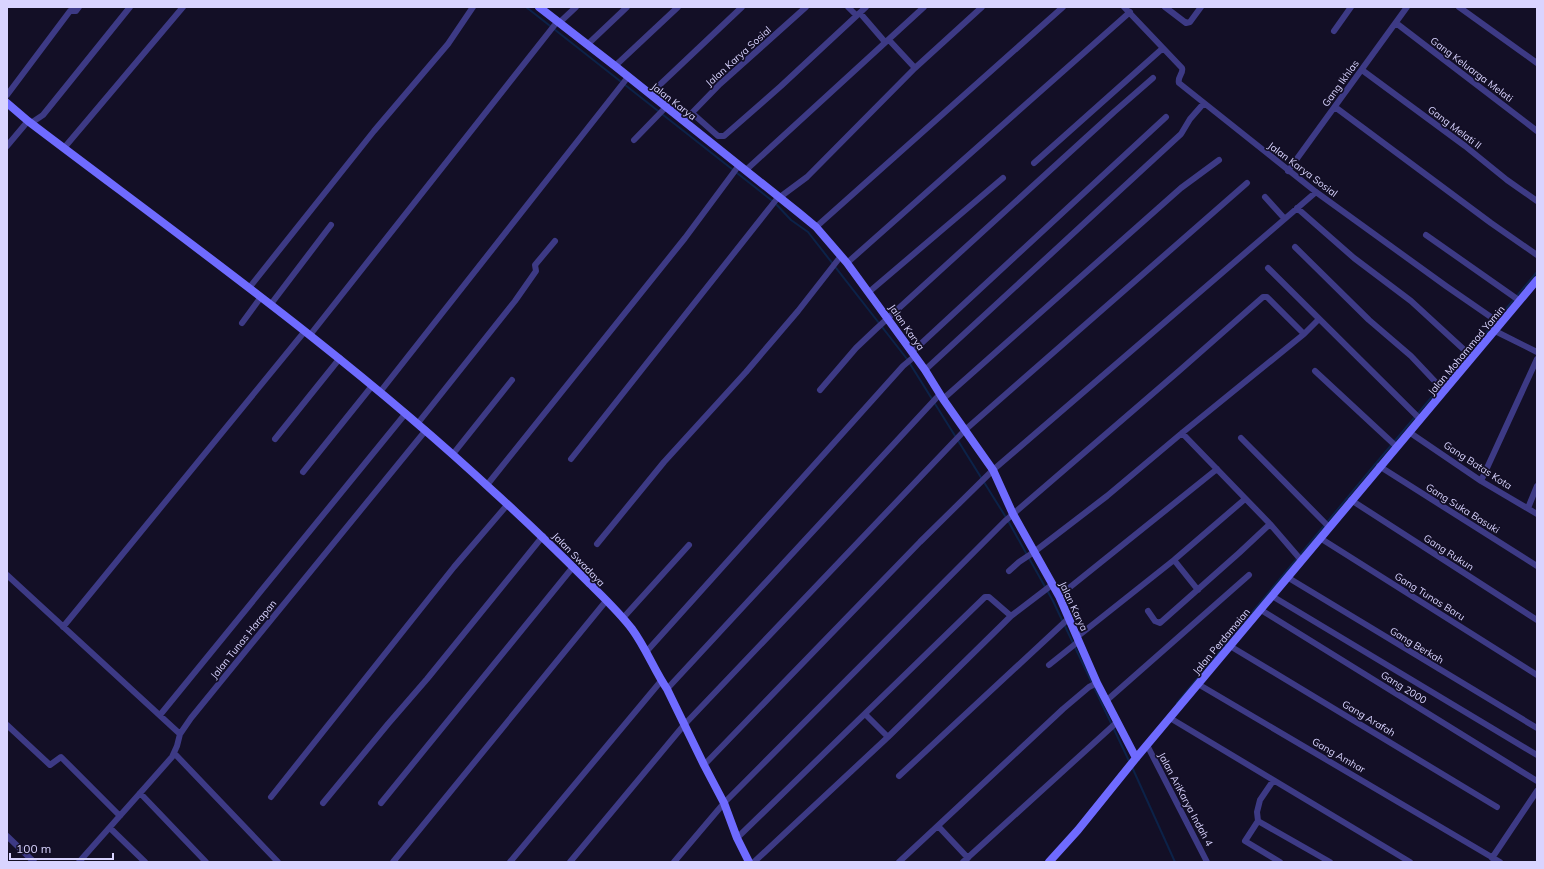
<svg xmlns="http://www.w3.org/2000/svg" width="1544" height="869" font-family="Mulish,sans-serif">
<style>
.lines{fill:none;stroke-linecap:round;stroke-linejoin:round}
.stream{stroke:#0c2248;stroke-width:2}
.street{stroke:#3d3a85;stroke-width:6}
.secondary{stroke:#6f6bff;stroke-width:8}
.labels{text-anchor:middle;stroke-width:3.5;stroke-linejoin:round;paint-order:stroke}
.street-label{font-size:10px;fill:#d9d4ff;stroke:#130f26}
</style>
<rect width="100%" height="100%" fill="#130f26"/>
<g class="lines">
<path class="stream" d="M526,7L775,203L791,220L808,232L907,359L1007,519L1053,601L1130,763
M1177,703L1372,468L1537,272
M1132,767L1175,862"/>
<path class="street" d="M848,7L856,15
M1124,7L1182,68C1184,73 1177,77 1179,83L1316,192L1446,286L1501,324
M1165,7L1186,23L1190,22L1201,7
M1459,7L1537,63
M860,13L885,42
M559,23L576,7
M1396,23L1537,131
M1334,31L1351,7
M889,40L915,68
M588,44L627,7
M615,66L678,7
M1362,70L1465,146L1507,180L1537,201
M650,94L742,7
M7,95L70,11H76L79,7
M1335,107L1491,223L1537,255
M692,113L718,136H724L781,86L866,7
M684,121L720,84L806,7
M31,123L43,115L130,7
M634,140L666,107
M7,146L28,121
M64,148L183,7
M1034,163L1163,48
M746,170L924,7
M1288,171L1407,7
M1265,197L1284,218
M1297,208L1354,258L1411,301L1472,357
M816,227L1063,7
M1426,235L1520,301
M1295,247L1369,320L1411,356L1444,391
M847,263L1130,12
M1268,268L1420,419
M249,288L374,131L448,44L473,7
M869,292L1003,178
M271,304L331,225
M242,323L261,297
M1495,331L1537,352
M1304,334L1319,319
M310,335L557,22
M912,352L1166,117
M925,370L1181,134L1190,119L1204,103
M1315,371L1397,447
M820,390L856,348L876,329L1114,112L1153,78
M380,392L628,77
M943,399L1181,188L1219,160
M418,423L515,301L536,271L535,265L555,241
M1409,432L1481,481L1537,514
M1182,433L1270,524L1301,560
M1241,438L1329,527
M275,439L340,358
M453,454L512,380
M571,459L776,200L807,177L915,68L982,7
M1379,466L1537,566
M303,472L372,386
M1481,481L1537,359
M487,485L685,238L737,168L741,167
M1351,500L1537,620
M1528,508L1537,486
M1320,538L1537,675
M597,544L664,462L746,372L798,311L841,256
M1174,560L1198,590
M7,575L180,734
M1287,577L1537,728
M1059,596L1217,469
M1272,596L1537,755
M1261,610L1537,781
M1148,611L1155,621L1160,623L1239,553L1270,524
M623,618L689,545
M63,627L305,331
M1077,637L1174,560L1245,499
M1230,646L1497,807
M647,651L903,366L915,356
M1049,665L1079,641
M1198,684L1500,862
M667,689L940,394
M1106,701L1249,575
M865,714L888,737
M160,715L406,413
M1170,718L1410,862
M7,725L50,765L61,757L120,816
M1147,745L1207,862
M175,754L278,862
M704,765L920,542L993,470L1316,192
M899,776L1068,619
M1273,781L1260,800L1257,812L1258,821L1245,841L1280,862
M140,793L206,862
M271,797L454,567L508,504
M323,803L388,724L427,679L543,536
M381,803L573,567
M1258,821L1330,862
M938,826L968,858
M110,828L145,862
M7,836L34,862
M737,838L985,597H989L1011,616
M1492,858L1537,791
M79,862L172,757L177,746L180,734L191,718L426,430
M393,862L606,601
M510,862L661,681
M570,862L684,725L965,430L1247,183
M674,862L724,803L1005,521L1179,371L1263,297H1267L1304,334L1182,433L1107,496L1034,552L1019,562L1009,571
M754,862L888,737L1011,616L1053,584
M899,862L1063,709L1089,687L1097,683
M963,862L1116,723"/>
<path class="secondary" d="M539,7L615,66L799,213L816,227L847,263L925,370L943,399L993,470L1013,514L1059,596L1097,683L1136,758
M7,103L28,121C186,241 348,356 494,492C526,521 557,551 588,582C603,597 619,612 632,629C646,648 654,670 667,689L704,765L724,803L737,838L749,862
M1049,862L1078,830L1136,758L1537,280"/>
</g>
<g class="labels">
<g class="street-label">
<text transform="translate(738 56) rotate(-42)" y="4">Jalan Karya Sosial</text>
<text transform="translate(1472 69) rotate(37)" y="4">Gang Keluarga Melati</text>
<text transform="translate(1340 83) rotate(-54)" y="4">Gang Ikhlas</text>
<text transform="translate(674 101) rotate(38)" y="4">Jalan Karya</text>
<text transform="translate(1455 127) rotate(37)" y="4">Gang Melati II</text>
<text transform="translate(1303 169) rotate(37)" y="4">Jalan Karya Sosial</text>
<text transform="translate(907 327) rotate(55)" y="4">Jalan Karya</text>
<text transform="translate(1466 350) rotate(-50)" y="4">Jalan Mohammad Yamin</text>
<text transform="translate(1478 465) rotate(33)" y="4">Gang Batas Kota</text>
<text transform="translate(1463 508) rotate(32)" y="4">Gang Suka Basuki</text>
<text transform="translate(1449 552) rotate(33)" y="4">Gang Rukun</text>
<text transform="translate(579 559) rotate(46)" y="4">Jalan Swadaya</text>
<text transform="translate(1430 596) rotate(32)" y="4">Gang Tunas Baru</text>
<text transform="translate(1074 606) rotate(65)" y="4">Jalan Karya</text>
<text transform="translate(243 639) rotate(-51)" y="4">Jalan Tunas Harapan</text>
<text transform="translate(1221 641) rotate(-50)" y="4">Jalan Perdamaian</text>
<text transform="translate(1417 645) rotate(31)" y="4">Gang Berkah</text>
<text transform="translate(1404 687) rotate(32)" y="4">Gang 2000</text>
<text transform="translate(1369 718) rotate(31)" y="4">Gang Arafah</text>
<text transform="translate(1339 755) rotate(30)" y="4">Gang Amhar</text>
<text transform="translate(1186 799) rotate(62)" y="4">Jalan AriKarya Indah 4</text>
</g>
</g>
<rect width="1544" height="869" fill="none" stroke="#d9d4ff" stroke-width="16"/>
<path d="M10 853v6h103v-6" fill="none" stroke="#d9d4ff" stroke-width="2"/>
<text x="16" y="853" font-size="12" fill="#d9d4ff" stroke="#130f26" stroke-width="3" paint-order="stroke">100 m</text>
</svg>
